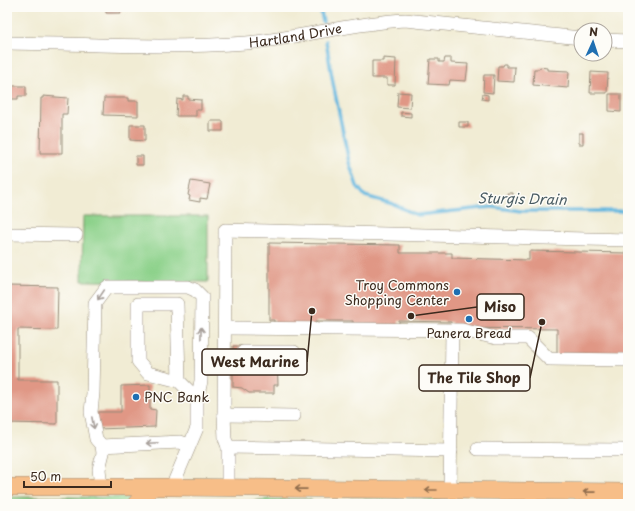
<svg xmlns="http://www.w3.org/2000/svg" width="635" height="511" font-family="'Playpen Sans',sans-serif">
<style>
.green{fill:#8cd18a;stroke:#647e54}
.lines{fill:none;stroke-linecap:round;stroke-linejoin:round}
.stream{stroke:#63b7df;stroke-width:3.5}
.building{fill:#e09785}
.minor-casing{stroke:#968b79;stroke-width:14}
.major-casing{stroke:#968b79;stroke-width:18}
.minor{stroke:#fff;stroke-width:13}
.major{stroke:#f7be88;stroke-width:17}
.oneway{stroke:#a79f9a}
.oneway2{stroke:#906d4e}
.poi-dot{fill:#1f6fb2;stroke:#fdfcf7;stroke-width:1.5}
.labels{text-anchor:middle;stroke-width:3;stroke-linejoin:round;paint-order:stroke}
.street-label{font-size:13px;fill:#3b2a1e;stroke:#fdfcf7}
.poi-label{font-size:13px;fill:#3b2a1e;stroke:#fdfcf7;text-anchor:end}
.water-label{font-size:14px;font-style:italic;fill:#495b62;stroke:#fdfcf7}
.leader{fill:none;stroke:#3b2a1e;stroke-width:1.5}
.callout-dot{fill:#3b2a1e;stroke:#fdfcf7;stroke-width:1.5}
.callout{fill:#fdfcf7;stroke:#3b2a1e;stroke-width:1.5}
.callout-label{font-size:14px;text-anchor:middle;font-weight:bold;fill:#3b2a1e}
</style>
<rect width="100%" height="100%" fill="#fdfcf7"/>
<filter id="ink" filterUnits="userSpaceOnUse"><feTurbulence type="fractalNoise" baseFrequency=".025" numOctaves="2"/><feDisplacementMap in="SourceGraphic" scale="8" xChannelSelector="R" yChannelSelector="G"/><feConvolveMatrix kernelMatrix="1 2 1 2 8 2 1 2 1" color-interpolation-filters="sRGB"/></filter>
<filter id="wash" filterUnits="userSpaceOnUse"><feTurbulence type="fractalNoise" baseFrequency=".012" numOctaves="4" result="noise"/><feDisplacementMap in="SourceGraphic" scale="16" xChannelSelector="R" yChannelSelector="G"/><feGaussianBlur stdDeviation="0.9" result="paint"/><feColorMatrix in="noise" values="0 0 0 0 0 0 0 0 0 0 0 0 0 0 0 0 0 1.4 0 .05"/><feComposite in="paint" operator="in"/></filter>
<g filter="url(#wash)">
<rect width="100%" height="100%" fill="#f1ecd4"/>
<path class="green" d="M83,216H208V282L82,281Z
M7,497H127L128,499L124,504H7Z
M267,499H311V502L324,504H232Z
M350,499L461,500L464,502L463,504H349Z"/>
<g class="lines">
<path class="stream" d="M320,7L323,22
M326,41L333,83L349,162L357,186L365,196L393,204L417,215L492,207L521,211H628"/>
</g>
<g id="blocks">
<path class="building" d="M106,7H121V13H106Z
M383,58L396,59L395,85H387V78H372V61H383Z
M445,58H451V63L468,64L466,81L450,80L449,85L428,84L430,59H439V62H444Z
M504,64H507V67H515L514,82L497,81L498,66H503Z
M540,67L547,68V70L569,71L568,88L533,85L534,69H539Z
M591,72L608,73L607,93H590Z
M484,75H494L493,93L483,92Z
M7,77H9V86H26V96H18V99H7Z
M398,92L411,93L410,108L397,107Z
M483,94L488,95V100L482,99Z
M609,94H621V112L609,111Z
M43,96L68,98L67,114H62V153H40L41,98H43Z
M183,96H188V99L201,100V110H196V116H176L177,99L183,100Z
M104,98H128V101H138V116L103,115Z
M401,112L411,113V117L401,116Z
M7,117H10L9,132H7Z
M210,121H223V131H210Z
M459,122H468V127H459Z
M130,125H145V141L130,140Z
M579,133H583V144H579Z
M136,156H143V165H136Z
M191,181L210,184L207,199L200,198V202L189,200L190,196L188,195Z
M507,193H513V198L507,197Z
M269,243L400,245V253H452V258L529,260V251L628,253V358L557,356V329L451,328V322L399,321V328L353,327V321H316V326L274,325V320H269Z
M7,286L58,287L57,330L18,329V380H57V424L7,423Z
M233,346H243V360H277L278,385H274V393H249L242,388L233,387Z
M150,385V409L156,410L155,427L97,429L96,412H121V386Z"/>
</g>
</g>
<g filter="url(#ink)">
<use href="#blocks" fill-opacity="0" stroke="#968b79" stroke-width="1"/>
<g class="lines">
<g class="minor-casing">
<g id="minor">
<path d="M605,40L628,41"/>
<path id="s1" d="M7,43C86,44 168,49 246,43C300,38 352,23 405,20L581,38"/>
<path d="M7,234L76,235"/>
<path d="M226,328L462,330L496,338H528L549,359L628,360"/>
<path d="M243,352H294"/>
<path d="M179,381L148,373L138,361V304H177L179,381L197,399"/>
<path d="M224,415L294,416"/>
<path d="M102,446L180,442L186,444L188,448"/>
<path d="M228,447L451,451"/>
<path d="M478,449L628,450"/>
<path d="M101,487L99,469L103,453L102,446L96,439L91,412L93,393L95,303L107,287H188L195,290L202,297L201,381L197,399V428L172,487"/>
<path d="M228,488V447L225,439L224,415L225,230L628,240"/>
<path d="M450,490L452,330"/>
</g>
</g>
<g class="major-casing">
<path id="major" d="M7,487H172L628,492
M136,504L144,494L154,487"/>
</g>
<use href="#minor" class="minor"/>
<use href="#major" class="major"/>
</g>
<defs><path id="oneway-shaft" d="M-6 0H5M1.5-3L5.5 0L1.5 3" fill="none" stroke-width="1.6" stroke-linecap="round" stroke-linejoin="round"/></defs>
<g class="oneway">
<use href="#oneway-shaft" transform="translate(101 295) rotate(124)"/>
<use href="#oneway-shaft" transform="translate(201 333) rotate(-89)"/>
<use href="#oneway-shaft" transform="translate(93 423) rotate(79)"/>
<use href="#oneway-shaft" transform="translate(152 443) rotate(177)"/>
</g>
<g class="oneway2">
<use href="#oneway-shaft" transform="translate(301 489) rotate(-179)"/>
<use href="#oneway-shaft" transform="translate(431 490) rotate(-180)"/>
<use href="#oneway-shaft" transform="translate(589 492) rotate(-179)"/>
</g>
</g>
<g class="poi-dot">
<circle cx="457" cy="292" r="4"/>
<circle cx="469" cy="319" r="4"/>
<circle cx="136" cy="397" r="4"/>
</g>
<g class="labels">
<g class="street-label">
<text dy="5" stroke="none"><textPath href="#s1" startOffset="289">Hartland Drive</textPath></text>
</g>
<g class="poi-label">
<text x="449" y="290">Troy Commons<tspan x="449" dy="15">Shopping Center</tspan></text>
<text x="469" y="338" text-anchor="middle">Panera Bread</text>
<text x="144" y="402" text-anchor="start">PNC Bank</text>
</g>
<g class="water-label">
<text transform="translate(522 199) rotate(1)" y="5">Sturgis Drain</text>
</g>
</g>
<path class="leader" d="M411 316L477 307M312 311L307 362M542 322L530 378"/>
<g class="callout-dot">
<circle cx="411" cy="316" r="4"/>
<circle cx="312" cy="311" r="4"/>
<circle cx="542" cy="322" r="4"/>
</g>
<g class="callout">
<rect x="477" y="294" width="47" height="26" rx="4"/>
<rect x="202" y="349" width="105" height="26" rx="4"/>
<rect x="419" y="365" width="111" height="26" rx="4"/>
</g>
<g class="callout-label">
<text x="500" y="312">Miso</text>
<text x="255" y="367">West Marine</text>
<text x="474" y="383">The Tile Shop</text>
</g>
<rect width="635" height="511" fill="none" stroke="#fdfcf7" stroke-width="24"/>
<g transform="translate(593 42) rotate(3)"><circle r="19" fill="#fdfcf7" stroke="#afa8a0"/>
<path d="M0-3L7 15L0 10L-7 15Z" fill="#1f6fb2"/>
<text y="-6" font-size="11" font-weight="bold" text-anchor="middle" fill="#3b2a1e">N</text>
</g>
<path d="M24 481v6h87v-6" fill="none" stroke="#3b2a1e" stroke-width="2"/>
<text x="30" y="481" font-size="12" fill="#3b2a1e" stroke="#fdfcf7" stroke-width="3" paint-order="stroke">50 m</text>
</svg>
